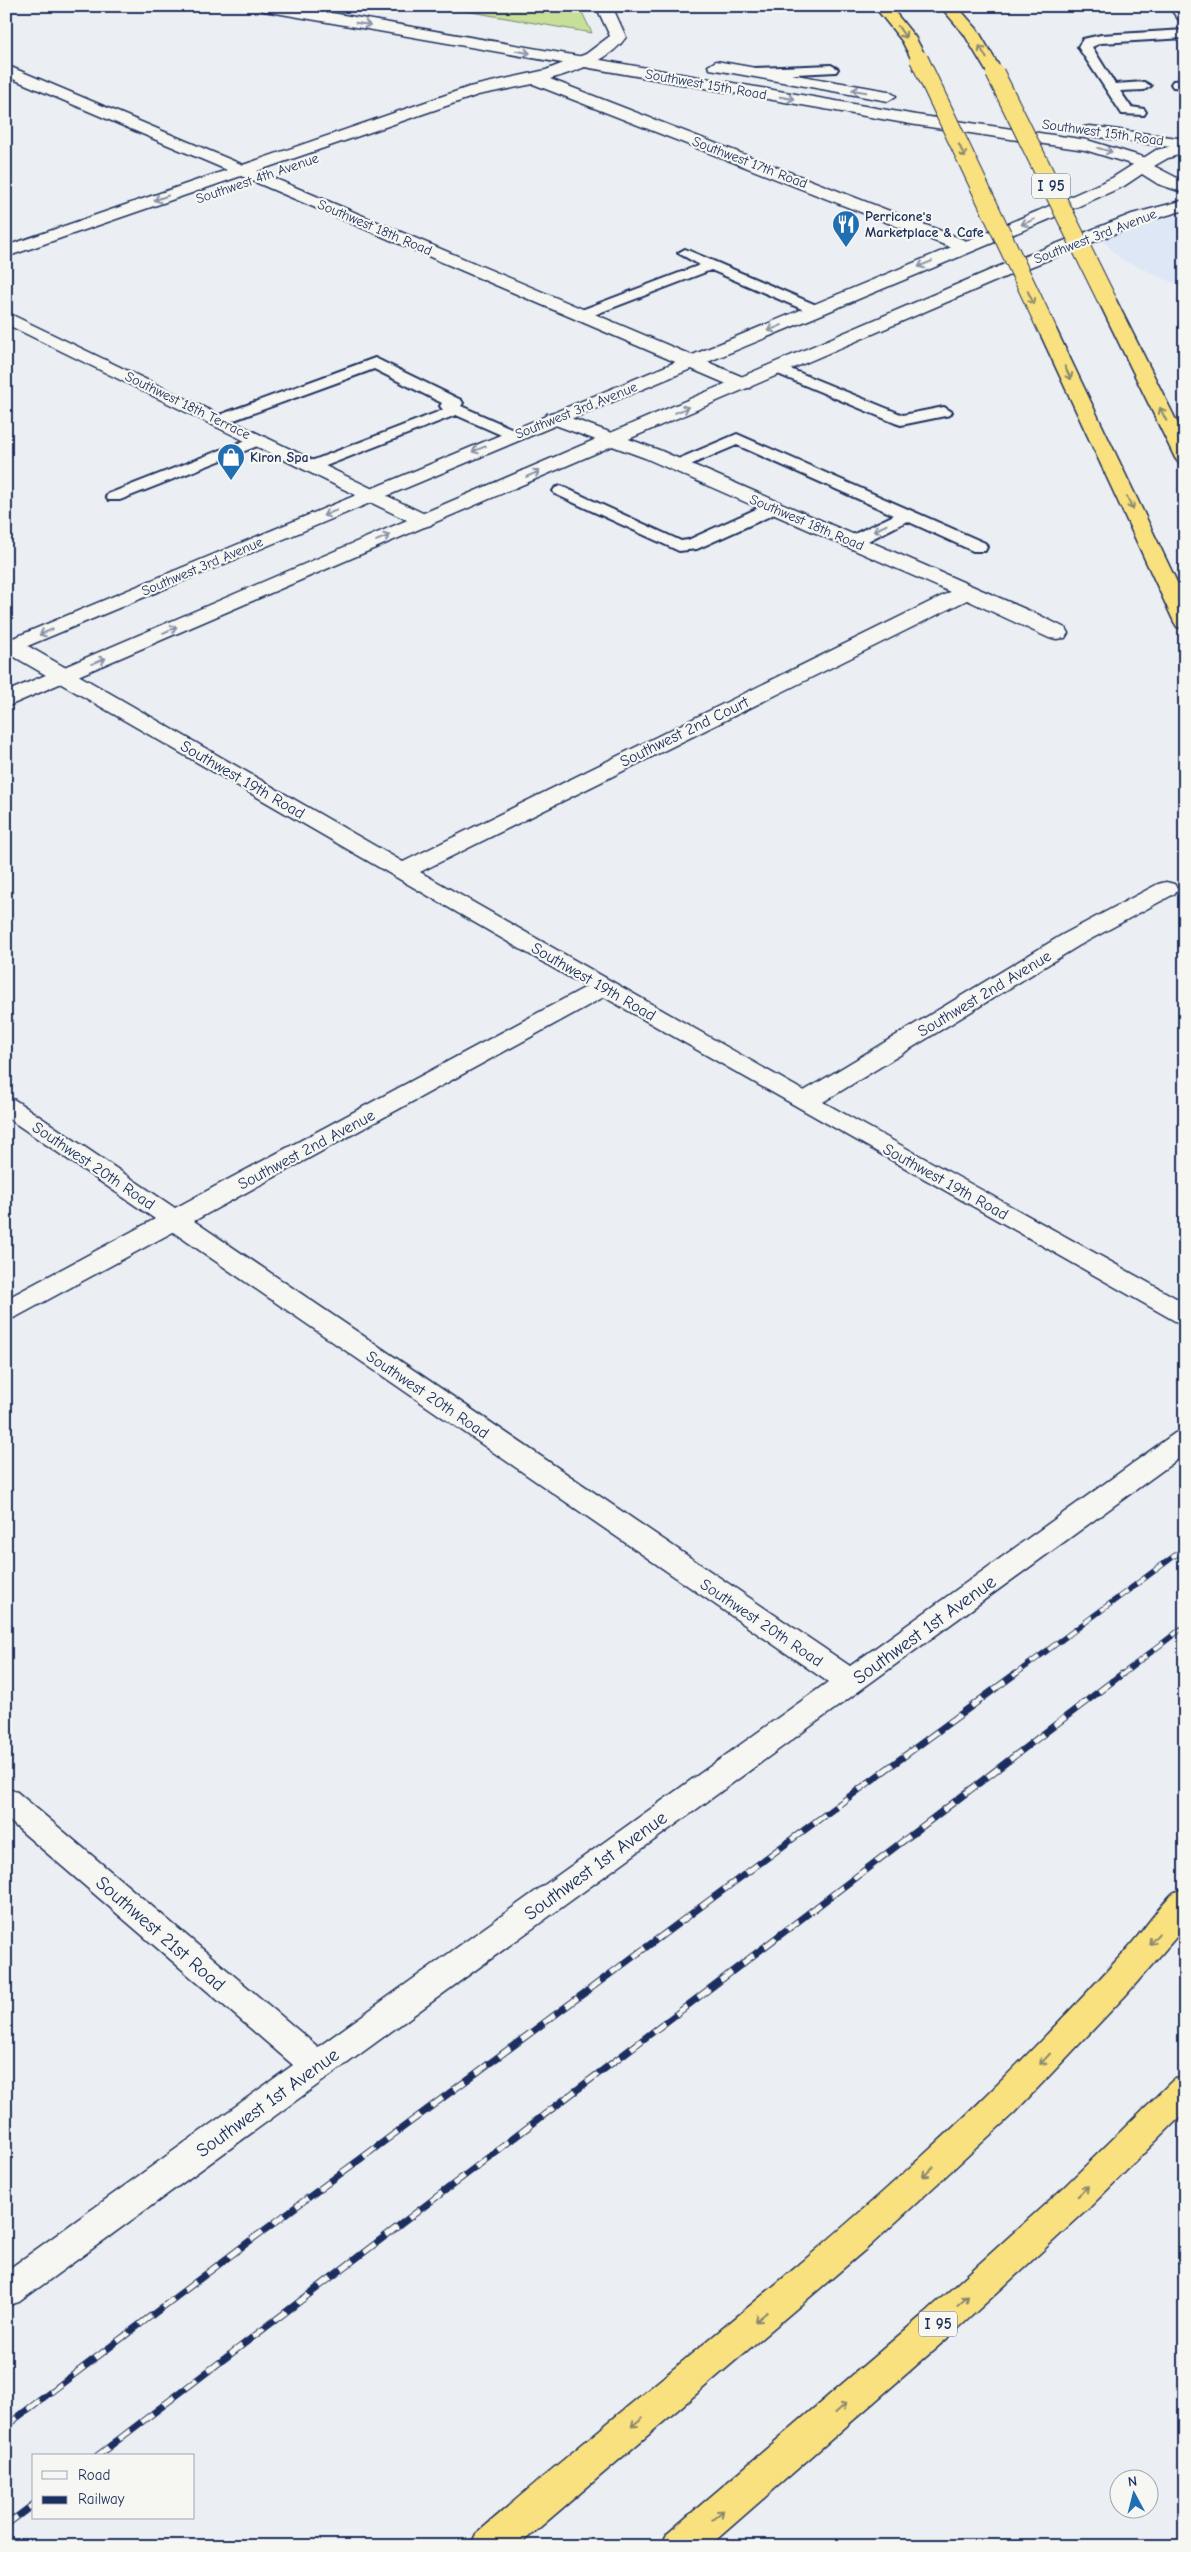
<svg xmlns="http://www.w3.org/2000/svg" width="1191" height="2552" font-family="'Comic Neue',sans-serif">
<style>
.built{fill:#dee7f5}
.green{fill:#c7df96;stroke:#71877a}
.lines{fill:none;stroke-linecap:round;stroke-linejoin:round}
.service-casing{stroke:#1b2f5e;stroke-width:4}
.minor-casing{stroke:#1b2f5e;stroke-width:3}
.tertiary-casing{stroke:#1b2f5e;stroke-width:3}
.secondary-casing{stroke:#1b2f5e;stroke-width:3}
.motorway-casing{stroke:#1b2f5e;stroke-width:3}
.service{fill:#f6f6f2;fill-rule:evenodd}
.minor{fill:#f6f6f2;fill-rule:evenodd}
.tertiary{fill:#f6f6f2;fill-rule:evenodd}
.secondary{fill:#f6f6f2;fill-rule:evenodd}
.motorway{fill:#fae180;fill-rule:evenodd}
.rail-far1-casing{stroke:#1b2f5e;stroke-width:5.5}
.rail-casing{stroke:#1b2f5e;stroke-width:7}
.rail-far1{stroke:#f6f6f2;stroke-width:4;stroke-dasharray:11;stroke-linecap:butt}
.rail{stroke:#f6f6f2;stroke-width:5;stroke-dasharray:14;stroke-linecap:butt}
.motorway-bridge-casing{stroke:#1b2f5e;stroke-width:20;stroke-linecap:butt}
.motorway-bridge{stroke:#fae180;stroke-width:18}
.oneway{stroke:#8892a8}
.oneway2{stroke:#8a886f}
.labels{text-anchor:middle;stroke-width:4.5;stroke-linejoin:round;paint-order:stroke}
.far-street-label{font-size:14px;fill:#1b2f5e;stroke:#f6f6f2}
.far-poi-label{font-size:14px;font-weight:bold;fill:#1b2f5e;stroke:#f6f6f2;text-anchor:start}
.shield{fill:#f6f6f2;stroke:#5d6b8a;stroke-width:1}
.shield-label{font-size:15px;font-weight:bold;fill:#1b2f5e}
.street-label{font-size:16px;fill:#1b2f5e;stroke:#f6f6f2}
.near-street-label{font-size:19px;fill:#1b2f5e;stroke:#f6f6f2}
</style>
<rect width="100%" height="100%" fill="#ebeff3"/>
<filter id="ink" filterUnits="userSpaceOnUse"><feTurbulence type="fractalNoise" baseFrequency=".02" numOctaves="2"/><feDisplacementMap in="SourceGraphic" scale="10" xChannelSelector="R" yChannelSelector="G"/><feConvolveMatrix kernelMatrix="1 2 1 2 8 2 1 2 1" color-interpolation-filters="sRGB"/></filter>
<g filter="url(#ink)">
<path class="built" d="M1185,212V288L1121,259L1102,240Z"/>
<path class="green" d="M437,6H579L592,33Z"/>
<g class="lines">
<g class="service-casing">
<path id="service" d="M1185,30V38L1101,43L1092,47L1115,84L1144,82L1151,86L1144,90L1120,91L1131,107L1144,109L1146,112L1144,115L1122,114L1078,47L1083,39L1101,35Z
M831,65L838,69L836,72L754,76L747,72L754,68Z
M1185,80V88L1173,87L1171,84L1173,81Z
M685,249L821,307L824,310L816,315L811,313L711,270L586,318L581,320L573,315L576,312L700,265L678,253Z
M375,358L461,400L463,403L461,406L520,432L522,435L514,440L508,438L456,415L318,469H306L304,466L306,463L443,410L440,406L442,403L374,369L226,423L220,425L212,420L214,417Z
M778,364L903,415L944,407L952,412L950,415L901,425L895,423L773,372L770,369Z
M737,434L985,543L987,547L985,551H973L907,521L858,546H846L844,542L846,538L894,515L737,445L683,468L677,470L669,465L671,462Z
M259,435L267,440L265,443L120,500H108L106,497L108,494Z
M561,486L681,541L688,540L767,504H779L781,508L779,512L697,549L679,551L555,494L553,491L555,488Z"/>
</g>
<g class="minor-casing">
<path id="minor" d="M596,6H612L626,37C610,61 576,71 550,79L972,243L975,247L972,251H960L533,84L478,95L257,171L750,380L753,384L750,388H736L241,176L6,257V246L227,170L6,76V65L243,165L469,87L546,70L586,54L610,36Z
M1168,6H1184L1185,22L1179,20Z
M6,312L431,517L434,521L431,525L424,527L417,525L6,324Z
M554,412L659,450L1039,615L1065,628L1068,633L1065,638L1057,639L1049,638L967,600L420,872L804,1091L1062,935L1158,884L1166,882L1174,884L1178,889L1174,894L1080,945L823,1102L1185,1303V1324L1175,1321L604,997L194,1221L850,1666L1175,1433L1185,1431V1454L19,2302L6,2306V2271L293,2065L6,1818V1788L17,1792L318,2047L828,1682L173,1232L16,1317L6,1320V1299L155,1219L6,1117V1097L15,1100L175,1208L586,987L6,652V637L14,638L403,862L950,592L645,458L547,422L544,418L547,414Z"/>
</g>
<g class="tertiary-casing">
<path id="tertiary" d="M256,6H292L916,115L1087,140L1153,160L1155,164L1153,168L1147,169L1085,150L916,125L264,11Z
M716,61L888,91L896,96L888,101L710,69L708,66Z
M1090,126L1185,139V149L1084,135L1082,131L1084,127Z"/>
</g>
<g class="secondary-casing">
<path id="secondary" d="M1185,143V153L1168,158L1154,166L1185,182V193L1158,184L1142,174L1124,186L1050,219L6,655V641L1038,211L1112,178L1156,150Z
M1185,200V210L1144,222L1012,274L6,707V692L1000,266L1132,214Z"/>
</g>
<g class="motorway-casing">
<path id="motorway" d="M874,6H890L915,37L927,59L925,62H913L902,41Z
M940,6H957L977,29L1003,73L1001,76H989L964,34Z
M1107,295L1113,296L1116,300L1185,438V464L1178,462L1175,458L1098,300L1101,296Z
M1047,323L1054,325L1056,329L1185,599V628L1177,627L1174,622L1038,329L1040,325Z
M1185,1889L1184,1928L1126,1995L1014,2113L872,2244L518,2546H470L476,2534C651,2382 843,2240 1006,2076C1047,2035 1087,1993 1126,1950C1142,1933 1156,1910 1172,1894C1175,1891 1180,1890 1185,1889Z
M1185,2076V2112L1089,2208L951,2335L709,2546H661L667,2534L925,2313L1063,2188L1173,2080Z"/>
</g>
<use href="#service" class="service"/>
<use href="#minor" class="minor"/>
<use href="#tertiary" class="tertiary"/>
<use href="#secondary" class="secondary"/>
<use href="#motorway" class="motorway"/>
<g class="rail-far1-casing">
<path id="rail-far1" d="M1013,1676L1185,1548
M1120,1676L1185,1626"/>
</g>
<g class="rail-casing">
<path id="rail" d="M6,2426L247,2243L1015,1674
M97,2456L1122,1674
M6,2525L34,2504"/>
</g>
<use href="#rail-far1" class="rail-far1"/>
<use href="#rail" class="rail"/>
<g class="motorway-bridge-casing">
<path id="motorway-bridge" d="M919,59L1047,329
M995,73L1107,300"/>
</g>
<use href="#motorway-bridge" class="motorway-bridge"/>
</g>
<defs><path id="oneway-shaft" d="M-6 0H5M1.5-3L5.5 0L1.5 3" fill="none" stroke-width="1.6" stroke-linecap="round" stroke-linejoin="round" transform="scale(1.25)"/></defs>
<g class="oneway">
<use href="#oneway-shaft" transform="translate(363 24) rotate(10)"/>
<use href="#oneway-shaft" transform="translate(523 52) rotate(10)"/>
<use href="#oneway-shaft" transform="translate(859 91) rotate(-170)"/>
<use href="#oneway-shaft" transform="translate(787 98) rotate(10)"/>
<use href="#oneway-shaft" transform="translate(1105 150) rotate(15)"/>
<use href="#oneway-shaft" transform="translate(161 198) rotate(161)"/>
<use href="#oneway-shaft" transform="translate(1028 222) rotate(158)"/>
<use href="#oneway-shaft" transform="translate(925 264) rotate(157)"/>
<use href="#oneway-shaft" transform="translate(775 328) rotate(157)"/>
<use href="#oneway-shaft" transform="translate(682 410) rotate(-23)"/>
<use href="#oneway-shaft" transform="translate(479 449) rotate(157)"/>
<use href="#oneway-shaft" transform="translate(533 474) rotate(-23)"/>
<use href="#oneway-shaft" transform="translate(330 513) rotate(157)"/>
<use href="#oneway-shaft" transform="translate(880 528) rotate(154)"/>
<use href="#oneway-shaft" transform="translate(383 538) rotate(-23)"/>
<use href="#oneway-shaft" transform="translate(170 630) rotate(-23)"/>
<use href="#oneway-shaft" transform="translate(46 632) rotate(157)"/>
<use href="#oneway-shaft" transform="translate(99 661) rotate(-22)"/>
</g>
<g class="oneway2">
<use href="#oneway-shaft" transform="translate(902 32) rotate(55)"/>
<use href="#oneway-shaft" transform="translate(983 52) rotate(-120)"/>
<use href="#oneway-shaft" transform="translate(962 151) rotate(65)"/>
<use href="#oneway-shaft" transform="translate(1031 298) rotate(64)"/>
<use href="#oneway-shaft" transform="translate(1068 373) rotate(64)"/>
<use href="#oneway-shaft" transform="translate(1163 414) rotate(-116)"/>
<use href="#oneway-shaft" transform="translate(1130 503) rotate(65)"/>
<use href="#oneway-shaft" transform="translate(1154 1939) rotate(131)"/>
<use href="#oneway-shaft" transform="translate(1045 2059) rotate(133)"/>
<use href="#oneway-shaft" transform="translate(928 2172) rotate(138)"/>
<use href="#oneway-shaft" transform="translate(1083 2191) rotate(-44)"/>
<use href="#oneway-shaft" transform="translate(963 2301) rotate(-42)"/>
<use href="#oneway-shaft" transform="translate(761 2317) rotate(140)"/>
<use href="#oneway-shaft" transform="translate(841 2408) rotate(-41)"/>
<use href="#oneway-shaft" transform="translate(637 2422) rotate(140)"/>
<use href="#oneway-shaft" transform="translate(718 2515) rotate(-40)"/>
</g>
</g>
<defs>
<g id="restaurant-pin" transform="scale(1.4375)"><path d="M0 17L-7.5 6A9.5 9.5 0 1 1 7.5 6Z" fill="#1f6fb2" stroke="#f6f6f2"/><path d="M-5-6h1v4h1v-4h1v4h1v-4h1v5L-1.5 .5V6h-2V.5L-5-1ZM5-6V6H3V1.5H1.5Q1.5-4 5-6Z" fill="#fff"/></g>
<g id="shop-pin" transform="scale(1.4375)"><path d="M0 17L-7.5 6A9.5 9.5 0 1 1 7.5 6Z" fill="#1f6fb2" stroke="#f6f6f2"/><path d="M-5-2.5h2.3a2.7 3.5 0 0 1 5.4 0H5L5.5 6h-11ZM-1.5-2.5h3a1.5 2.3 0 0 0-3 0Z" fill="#fff"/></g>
</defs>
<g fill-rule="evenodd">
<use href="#restaurant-pin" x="846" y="224"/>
<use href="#shop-pin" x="231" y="457"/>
</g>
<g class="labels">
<g class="far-street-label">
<text transform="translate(706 84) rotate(10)" y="5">Southwest 15th Road</text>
<text transform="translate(1103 132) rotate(8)" y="5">Southwest 15th Road</text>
<text transform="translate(750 162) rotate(21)" y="5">Southwest 17th Road</text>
<text transform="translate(257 178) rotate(-19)" y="5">Southwest 4th Avenue</text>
<text transform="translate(375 227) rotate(23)" y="5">Southwest 18th Road</text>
<text transform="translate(1095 236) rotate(-21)" y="5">Southwest 3rd Avenue</text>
<text transform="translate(188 405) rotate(26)" y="5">Southwest 18th Terrace</text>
<text transform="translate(576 410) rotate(-22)" y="5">Southwest 3rd Avenue</text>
<text transform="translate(807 522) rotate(23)" y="5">Southwest 18th Road</text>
<text transform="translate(202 566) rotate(-23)" y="5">Southwest 3rd Avenue</text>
</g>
<g class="far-poi-label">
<text x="865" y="221">Perricone's<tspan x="865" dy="16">Marketplace &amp; Cafe</tspan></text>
<text x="250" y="462">Kiron Spa</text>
</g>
<g class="shield">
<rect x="1032" y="173.5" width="38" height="25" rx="4"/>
<rect x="919" y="2311.5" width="38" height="25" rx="4"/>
</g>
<g class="shield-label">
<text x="1051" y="191">I 95</text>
<text x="938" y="2329">I 95</text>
</g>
<g class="street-label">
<text transform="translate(684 731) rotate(-26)" y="6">Southwest 2nd Court</text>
<text transform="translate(243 779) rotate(30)" y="6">Southwest 19th Road</text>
<text transform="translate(594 981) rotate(30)" y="6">Southwest 19th Road</text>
<text transform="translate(984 993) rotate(-31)" y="6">Southwest 2nd Avenue</text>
<text transform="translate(306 1149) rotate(-28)" y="6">Southwest 2nd Avenue</text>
<text transform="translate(94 1165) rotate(34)" y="6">Southwest 20th Road</text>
<text transform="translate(946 1181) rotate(29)" y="6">Southwest 19th Road</text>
<text transform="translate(428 1394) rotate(34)" y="6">Southwest 20th Road</text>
<text transform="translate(762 1622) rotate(34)" y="6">Southwest 20th Road</text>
</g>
<g class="near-street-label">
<text transform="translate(924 1629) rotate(-36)" y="7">Southwest 1st Avenue</text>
<text transform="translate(595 1865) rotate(-36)" y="7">Southwest 1st Avenue</text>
<text transform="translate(161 1933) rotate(41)" y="7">Southwest 21st Road</text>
<text transform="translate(267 2102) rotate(-36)" y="7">Southwest 1st Avenue</text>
</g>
</g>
<rect width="1191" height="2552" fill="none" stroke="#f6f6f2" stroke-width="25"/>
<rect x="12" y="12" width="1166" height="2527" fill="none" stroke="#1b2f5e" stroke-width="2" filter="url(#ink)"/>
<rect x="32" y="2454" width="162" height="65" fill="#f6f6f2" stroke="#9ea6b7"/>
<rect x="42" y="2471" width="25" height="8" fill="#f6f6f2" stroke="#9ea6b7"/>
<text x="78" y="2480" font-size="15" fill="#1b2f5e">Road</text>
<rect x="42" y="2496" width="25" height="8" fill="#1b2f5e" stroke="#9ea6b7"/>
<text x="78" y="2504" font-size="15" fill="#1b2f5e">Railway</text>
<g transform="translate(1134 2494) rotate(353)"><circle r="24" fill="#f6f6f2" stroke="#9ea6b7"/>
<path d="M0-4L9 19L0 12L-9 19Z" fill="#1f6fb2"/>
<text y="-8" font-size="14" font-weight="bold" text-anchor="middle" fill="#1b2f5e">N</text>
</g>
</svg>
